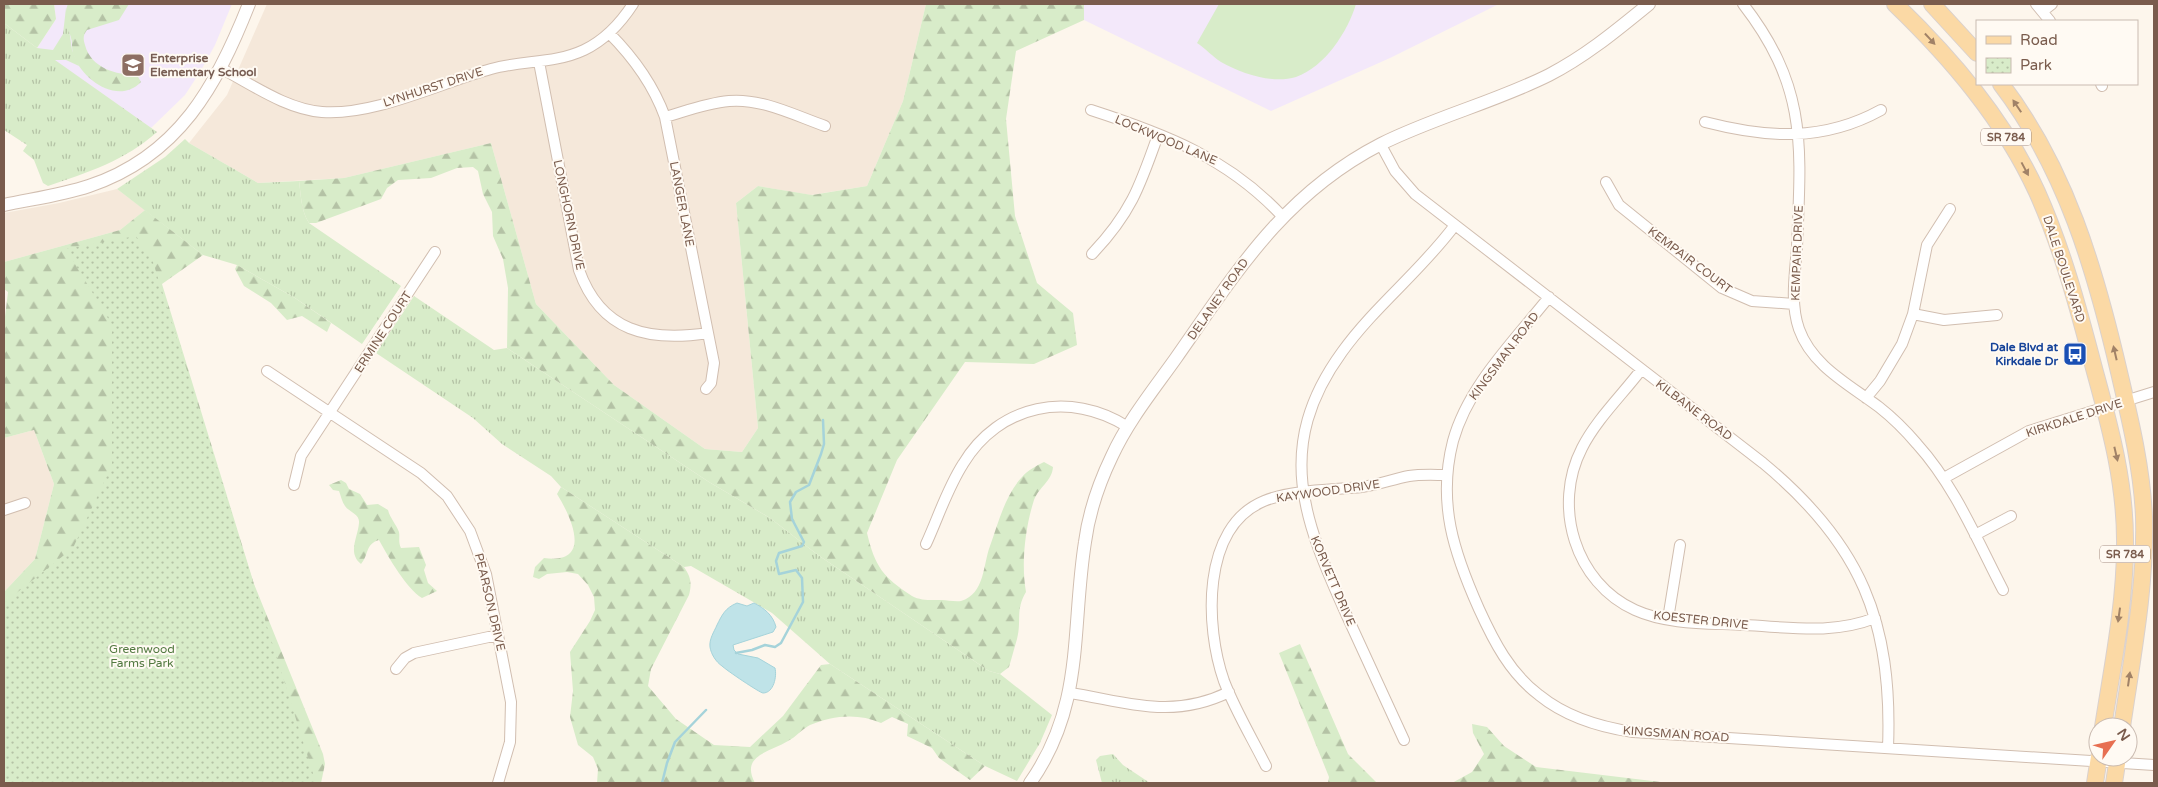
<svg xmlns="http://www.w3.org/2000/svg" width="2158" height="787" font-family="'Varela Round',sans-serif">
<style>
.residential{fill:#f5e8da}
.education{fill:#f3e8fa}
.grass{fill:url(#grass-tufts)}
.forest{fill:url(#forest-firs)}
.park{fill:url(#park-dots)}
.pitch{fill:#d8ecc9}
.water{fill:#bfe3e8;stroke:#a5d3da}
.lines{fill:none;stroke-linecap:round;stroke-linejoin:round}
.stream{stroke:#a5d3da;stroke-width:2.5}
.minor-casing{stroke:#d1beb0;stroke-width:12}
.tertiary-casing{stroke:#d1beb0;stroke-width:14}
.primary-casing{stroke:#dad1cd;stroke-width:18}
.minor{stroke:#fff;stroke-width:10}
.tertiary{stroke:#fff;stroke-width:12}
.primary{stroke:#fbd9a5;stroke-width:16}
.oneway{fill:#a18267}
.labels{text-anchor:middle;stroke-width:4;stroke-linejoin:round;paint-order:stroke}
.shield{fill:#fffaf3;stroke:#a28b7f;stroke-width:1}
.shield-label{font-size:11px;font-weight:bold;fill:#7a5c4d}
.education-label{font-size:12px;font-weight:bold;fill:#785e54;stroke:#fffaf3;text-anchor:start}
.street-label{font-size:12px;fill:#7a5c4d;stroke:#fffaf3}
.transit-label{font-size:12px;font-weight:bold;fill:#164399;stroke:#fffaf3;text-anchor:end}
.park-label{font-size:12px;fill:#537a41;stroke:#fffaf3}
</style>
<defs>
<pattern id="grass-tufts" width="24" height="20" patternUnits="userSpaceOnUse" patternTransform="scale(1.25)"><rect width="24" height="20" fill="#d8ecc9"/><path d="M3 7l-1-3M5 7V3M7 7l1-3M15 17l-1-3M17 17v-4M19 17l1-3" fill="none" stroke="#b4c2a5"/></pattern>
<pattern id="forest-firs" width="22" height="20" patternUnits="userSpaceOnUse" patternTransform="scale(1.25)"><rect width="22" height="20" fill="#d8ecc9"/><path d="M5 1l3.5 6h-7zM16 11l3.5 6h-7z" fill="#b4c2a5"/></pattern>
<pattern id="park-dots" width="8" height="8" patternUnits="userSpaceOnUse" patternTransform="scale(1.25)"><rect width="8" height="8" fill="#d8ecc9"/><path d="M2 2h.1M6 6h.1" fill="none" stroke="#b4c2a5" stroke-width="1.8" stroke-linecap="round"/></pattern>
</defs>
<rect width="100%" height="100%" fill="#fdf6ec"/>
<path class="residential" d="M267,4H926L903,101L867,186L811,195L758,186L736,203L758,428L742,452L705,449L614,385L536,304L491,143L344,178L258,183L189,143L227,95Z
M117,189L145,210L120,230L4,262V213L59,203Z
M34,430L54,484L35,559L4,592V438Z"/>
<path class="education" d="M54,4H232L215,45L200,72L185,95L151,128L37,48L56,19Z
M1084,4H1499L1390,58L1271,111L1084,20Z"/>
<path class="grass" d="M66,8L72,50L79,66L66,60H55L157,132C126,160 87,173 48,186L43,183L34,160L23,151L27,145L4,130V23L37,48L53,50L63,34Z
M185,139L189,143L258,183L299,181C301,195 301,211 309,223L401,286L362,344L295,298L237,265L203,255L117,189L165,157Z
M414,296L494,350L507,348L709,482L770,518L818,555L989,671L1000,674L1052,715L1040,743L1017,781L985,766L830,664L772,613L691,566L684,567L561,487L551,476L502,444L473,418L376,353Z
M1113,754L1123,765L1150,783H1102L1096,760L1100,756Z"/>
<path class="forest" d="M4,4H54L56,19L37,48L4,23Z
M68,4H129L119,20L87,30C83,35 83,39 85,45C91,68 116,75 137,75L141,82C119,105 83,81 74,56C71,50 73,44 71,38C68,27 63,15 68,4Z
M926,4H1084V20L1016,51L1006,119L1015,216L1037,283L1073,313L1077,345L1034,364L965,362L897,460L867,533C875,567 883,577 912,596C921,601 932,600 942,600C947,600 955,602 961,601C985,594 983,564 990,546C998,524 1005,495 1022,477C1028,470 1036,466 1044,462L1053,467C1052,481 1039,487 1034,500C1025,528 1021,564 1026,592C1015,610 1022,621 1017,639C1014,649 1012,657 1009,667L1000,674L989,671L818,555L770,518L709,482L507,348L508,288L503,259L493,236L492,212L483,194L478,171L473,167L457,168L431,178L398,180L387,188L381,199L316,223H309C301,211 301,195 299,181L344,178L491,143L536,304L614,385L705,449L742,452L758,428L736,203L758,186L812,195L867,186L903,101Z
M145,210L203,255L162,284L254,584L323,754L325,764L321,783H4V592L35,559L54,484L34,430L4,438V325L8,292L4,289V262L120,230Z
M237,265L295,298L331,323L327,332L302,316L287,320L271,303L244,286L235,269Z
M341,480L346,483L349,489L360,494L367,505L378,504L388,510C390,518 396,524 399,532C400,537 398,542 401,548L419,547L426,565L424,570L428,583L437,591L422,598C406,588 389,558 379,540C365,544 369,555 361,564C347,553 358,537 359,523C360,514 349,512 345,506C342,502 341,496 339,491L333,490L329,485Z
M561,487L684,567C691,577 692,584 689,595L651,669L648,686L676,719L714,745L750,747L783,716L821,665L830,664L985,766L970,780L939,758L932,748L907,736L908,724L892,717L881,723C859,713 833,715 810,725C802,729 796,737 788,741C770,752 740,755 755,783H597L598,769L593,757L578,745L570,717L573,691L570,652L590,621L595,610L594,597L588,585L578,574L567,572L547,574L539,579L533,577L535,567L544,558C593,565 572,518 557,494Z
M1300,644L1348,754L1377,783H1328L1329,777L1279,653Z
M1472,724L1487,727L1504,746L1536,767L1669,783H1452L1472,772L1484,754L1473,733Z"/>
<path class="park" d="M136,236L153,262L316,783H4V603L73,548L112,465V325L66,249Z"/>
<path class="pitch" d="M1219,4H1356C1348,31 1325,67 1296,77C1273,84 1242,74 1221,62C1213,57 1206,49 1197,43Z"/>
<path class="water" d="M737,603L747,606L754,603C764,608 773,615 776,627L773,632L733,645L734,650L738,654L758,658L775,668C777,676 774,693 763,693C760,693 726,670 722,666C716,662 711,654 710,647C709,639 714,632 717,625C722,615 725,608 737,603Z"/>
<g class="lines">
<path class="stream" d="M736,653L752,650L765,645L775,647L781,643L803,602L802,578L796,570L779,574L776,561L779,553L802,546L804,542L792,519L790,502L796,492L809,485L821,454L824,444L823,420
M662,783L667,763L675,742L706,710"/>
<g class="minor-casing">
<path id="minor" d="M1743,4C1808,88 1801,146 1797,247C1795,274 1790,303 1799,329C1812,366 1850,385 1879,407C1893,418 1906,431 1917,444C1955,486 1977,540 2003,590
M2036,4L2050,21
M2043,11L2052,4
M609,33C634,58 653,84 665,117L714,363L711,383L706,389
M539,62L579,270C601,332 649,342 708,333
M222,69C253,85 286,109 322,112C374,116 440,83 491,69C522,60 554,64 584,50C605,40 620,24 633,4
M2101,84L2102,86
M1091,110C1165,134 1228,158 1282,216
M665,117C686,111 707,103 729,101C761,98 794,115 825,126
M1705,122C1767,138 1823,142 1881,110
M1381,145L1395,171L1415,194L1763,463C1861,544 1893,622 1888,748
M1606,182L1619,205L1722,288L1752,301L1794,304
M1092,254C1131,213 1140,186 1158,135
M1549,297C1514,341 1468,386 1453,441C1437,503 1454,553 1479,609C1494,642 1510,673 1539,695C1566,717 1599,727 1633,732L2154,765
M1913,314L1944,320L1997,315
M1641,370C1622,395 1596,420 1582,448C1552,506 1575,583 1635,610C1668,625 1709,623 1744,625C1789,627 1832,635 1875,618
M267,371L421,473L447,496L470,531L486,574L511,702L510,742L498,783
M1866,398L1880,381L1902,344L1913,314L1927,245L1950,209
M1944,478L2029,431L2154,392
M294,485L301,456L435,252
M4,510L25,503
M1975,535L2011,516
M926,544C938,518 947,489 963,464C999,404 1070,390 1128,427
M1668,619L1680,545
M396,669L405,658L414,653L498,635
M1070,693C1128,702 1172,720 1229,692
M1404,740C1385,699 1366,657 1347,616C1304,521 1273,447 1342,352C1375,306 1421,271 1455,225
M1266,766C1252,738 1235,710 1224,681C1205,627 1201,527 1264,501C1290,490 1332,490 1362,487C1378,485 1393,479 1409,476C1422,474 1435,475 1447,475"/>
</g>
<g class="tertiary-casing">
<path id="tertiary" d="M4,205C32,199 62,195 89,186C179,156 217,85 249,4
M1030,783C1085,705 1071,630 1085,542C1089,512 1099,483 1112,456C1128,421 1154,389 1176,358C1237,271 1284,194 1381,144C1435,117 1495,102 1549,75C1586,56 1617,30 1649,4"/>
</g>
<g class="primary-casing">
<path id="primary" d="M1895,4C1952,59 2004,120 2037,192C2063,250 2079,311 2095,372C2111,430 2126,486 2125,547C2125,604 2112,669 2103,727
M1932,4L1977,53
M2001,84C2066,169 2095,269 2119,372C2130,419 2142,468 2144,517C2146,587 2132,658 2122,727
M2095,783L2099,757
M2114,783L2118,757"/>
</g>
<use href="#minor" class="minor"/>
<use href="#tertiary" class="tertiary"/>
<use href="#primary" class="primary"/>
</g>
<defs><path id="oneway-solid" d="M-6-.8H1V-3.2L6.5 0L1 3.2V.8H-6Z" transform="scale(1.25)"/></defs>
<g class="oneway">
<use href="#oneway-solid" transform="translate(1930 39) rotate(47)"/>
<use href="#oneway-solid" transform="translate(2017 106) rotate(-124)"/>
<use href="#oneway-solid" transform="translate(2025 169) rotate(62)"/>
<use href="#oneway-solid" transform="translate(2115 353) rotate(-103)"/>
<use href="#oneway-solid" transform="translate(2116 454) rotate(77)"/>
<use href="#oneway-solid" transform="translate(2119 615) rotate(98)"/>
<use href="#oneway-solid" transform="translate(2129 679) rotate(-82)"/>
</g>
<defs>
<g id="school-square" transform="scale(1.25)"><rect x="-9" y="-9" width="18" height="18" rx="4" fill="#8d6e63" stroke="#fffaf3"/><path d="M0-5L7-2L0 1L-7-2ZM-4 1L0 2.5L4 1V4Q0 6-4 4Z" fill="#fff"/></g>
<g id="bus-square" transform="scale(1.25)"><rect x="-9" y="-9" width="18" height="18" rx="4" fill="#1a4fb4" stroke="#fffaf3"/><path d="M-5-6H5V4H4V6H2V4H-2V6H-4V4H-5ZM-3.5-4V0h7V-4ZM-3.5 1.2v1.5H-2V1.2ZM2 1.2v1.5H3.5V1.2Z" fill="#fff"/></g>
</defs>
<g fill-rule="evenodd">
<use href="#school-square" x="133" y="65"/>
<use href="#bus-square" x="2075" y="354"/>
</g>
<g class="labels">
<g class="shield">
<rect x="1981" y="128.5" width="50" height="17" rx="4"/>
<rect x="2100" y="545.5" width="50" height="17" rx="4"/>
</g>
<g class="shield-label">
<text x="2006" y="141">SR 784</text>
<text x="2125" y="558">SR 784</text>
</g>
<g class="education-label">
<text x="150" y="62">Enterprise<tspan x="150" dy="14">Elementary School</tspan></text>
</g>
<g class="street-label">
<text transform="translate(433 87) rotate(-18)" y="4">LYNHURST DRIVE</text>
<text transform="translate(1166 140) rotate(23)" y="4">LOCKWOOD LANE</text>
<text transform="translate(682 204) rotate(79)" y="4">LANGER LANE</text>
<text transform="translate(569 215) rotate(78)" y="4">LONGHORN DRIVE</text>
<text transform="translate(1797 253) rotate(-88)" y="4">KEMPAIR DRIVE</text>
<text transform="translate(1690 260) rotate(37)" y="4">KEMPAIR COURT</text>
<text transform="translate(2064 269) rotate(72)" y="4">DALE BOULEVARD</text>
<text transform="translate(1218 299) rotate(-55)" y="4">DELANEY ROAD</text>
<text transform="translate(383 332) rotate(-57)" y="4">ERMINE COURT</text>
<text transform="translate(1504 356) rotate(-53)" y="4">KINGSMAN ROAD</text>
<text transform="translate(1694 410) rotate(37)" y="4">KILBANE ROAD</text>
<text transform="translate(2074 418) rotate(-18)" y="4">KIRKDALE DRIVE</text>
<text transform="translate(1328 491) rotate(-8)" y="4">KAYWOOD DRIVE</text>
<text transform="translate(1333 581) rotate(67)" y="4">KORVETT DRIVE</text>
<text transform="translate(490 602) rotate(77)" y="4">PEARSON DRIVE</text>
<text transform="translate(1701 620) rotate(6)" y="4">KOESTER DRIVE</text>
<text transform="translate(1676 734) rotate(4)" y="4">KINGSMAN ROAD</text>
</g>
<g class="transit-label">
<text x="2058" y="351">Dale Blvd at<tspan x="2058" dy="14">Kirkdale Dr</tspan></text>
</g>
<g class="park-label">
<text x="142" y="653">Greenwood<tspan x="142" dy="14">Farms Park</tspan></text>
</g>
</g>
<rect width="2158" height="787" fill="none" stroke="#7a5c4d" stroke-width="10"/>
<rect x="1976" y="20" width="162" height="65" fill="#fffaf3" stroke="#cabbb1"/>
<rect x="1986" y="36" width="25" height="8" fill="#fbd9a5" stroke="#cabbb1"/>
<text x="2020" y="45" font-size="15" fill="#7a5c4d">Road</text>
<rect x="1986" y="58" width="25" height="15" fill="url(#park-dots)" stroke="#cabbb1"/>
<text x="2020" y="70" font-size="15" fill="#7a5c4d">Park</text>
<g transform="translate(2113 742) rotate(56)"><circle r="24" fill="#fffaf3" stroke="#cabbb1"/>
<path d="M0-4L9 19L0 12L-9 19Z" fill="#e76f51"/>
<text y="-8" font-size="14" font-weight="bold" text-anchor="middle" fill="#7a5c4d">N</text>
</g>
</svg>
